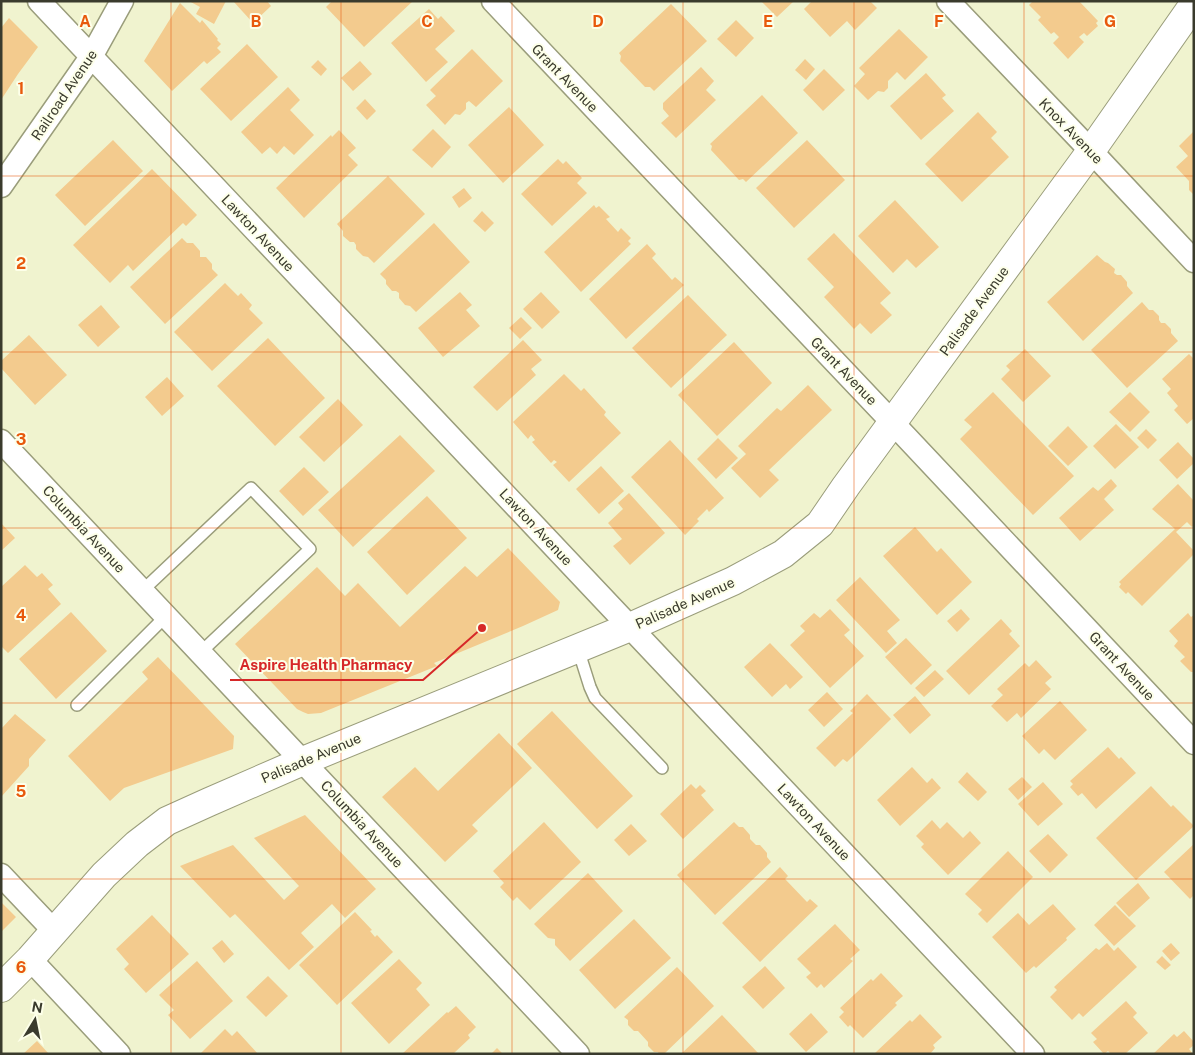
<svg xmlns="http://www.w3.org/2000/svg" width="1195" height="1055" font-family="'Public Sans',sans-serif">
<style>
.building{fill:#f3cb8e}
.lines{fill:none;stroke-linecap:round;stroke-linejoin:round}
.service-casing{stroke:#9a9d7b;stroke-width:14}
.minor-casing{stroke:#9a9d7b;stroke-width:25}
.secondary-casing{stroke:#9a9d7b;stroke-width:30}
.service{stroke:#fff;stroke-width:11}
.minor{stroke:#fff;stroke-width:22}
.secondary{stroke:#fff;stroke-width:28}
.grid{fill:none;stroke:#e8590c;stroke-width:1;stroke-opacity:0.55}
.labels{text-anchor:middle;stroke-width:4;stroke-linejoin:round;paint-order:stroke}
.street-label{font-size:14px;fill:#3a3b2d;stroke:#fdffe9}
.grid-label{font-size:16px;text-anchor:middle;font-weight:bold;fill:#e8590c;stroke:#fdffe9;stroke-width:4;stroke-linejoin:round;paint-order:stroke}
.leader{fill:none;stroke:#d62828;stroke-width:2}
.callout-dot{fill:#d62828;stroke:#fdffe9;stroke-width:2}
.callout-label{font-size:15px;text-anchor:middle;font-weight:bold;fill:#d62828;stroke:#fdffe9;stroke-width:4;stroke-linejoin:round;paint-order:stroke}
</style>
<rect width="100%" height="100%" fill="#f0f3cf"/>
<path class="building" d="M189,1H226L214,24L196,14L200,7Z
M233,1H267L271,6L253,23Z
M332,1H413L364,47L326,7Z
M761,1H794L777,17Z
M812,1H870L877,8L855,30L847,21L830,37L804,9Z
M1033,1H1079L1098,21L1096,23L1098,26L1087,36L1084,33L1079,37L1084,42L1068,59L1053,43L1059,37L1054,32L1051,34L1038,20L1041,17L1029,5Z
M180,3L200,23L202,20L218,39L217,40L221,44L217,48L221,52L207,64L204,61L172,91L144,61Z
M671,4L707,41L654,91L650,87H645L620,61L621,56L619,53Z
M429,9L438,19L441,16L455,31L435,49L448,62L426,82L391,43Z
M9,18L38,47L18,74L1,100V28Z
M736,20L754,38L736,57L717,39Z
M899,29L928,57L905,80L897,72L888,81V88L884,92L878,91L868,100L854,86L865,74L859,68Z
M247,44L278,77L231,121L200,89Z
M472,49L503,81L476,107L469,101L466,103V109L460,115L455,114L445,125L426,105L436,96L430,90Z
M805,59L815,69L806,80L795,70Z
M318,60L327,69L321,76L311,67Z
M360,61L372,74L353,91L341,78Z
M701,67L714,81L706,90L716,100L676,138L661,123L669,116L663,109V103Z
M824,69L845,90L823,111L803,90Z
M926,73L946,95L942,98L954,111L921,140L890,106Z
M288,87L300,100L290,110L314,135L294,155L284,146L277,154L270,147L262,154L241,132Z
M762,95L798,133L746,182L743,179L739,180L711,150L712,146L710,144Z
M365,99L376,111L367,120L356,108Z
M509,107L544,145L503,183L468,145Z
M978,112L997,132L991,138L1009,157L962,202L925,164Z
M433,129L451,147L432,168L412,150Z
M339,130L356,148L348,155L358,165L304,218L276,188L331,135L332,137Z
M1194,131V195L1189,190V181L1176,167L1188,156L1179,146Z
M113,140L143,171L85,226L55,195Z
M807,140L845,180L794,228L756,188Z
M558,159L563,164L566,161L582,178L577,183L587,193L552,226L521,194Z
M152,169L197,215L186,226L183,223L133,271L128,265L110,283L73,245Z
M388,176L425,214L374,263L368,257L363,256L356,249V245L354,242H350L343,236V231L337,224Z
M464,188L472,198L459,208L452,197Z
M895,200L939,247L916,268L907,259L893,273L858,236Z
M594,205L596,208L599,206L610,217L606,219L618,232L621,228L631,238L628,241L631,244L581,292L544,252Z
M482,211L494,223L485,232L473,221Z
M434,223L470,262L416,312L410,306L405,305L399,298V293L396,291H392L386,284V280L380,274Z
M834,233L891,293L880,303L892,315L871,334L860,323L854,329L824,297L834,287L807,259Z
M182,238L187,243H193L200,251V257H206L212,264V269L218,275L165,324L130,287Z
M647,244L656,254L652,258L672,280L675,277L684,285L626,339L589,299Z
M1097,255L1105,262L1108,263L1115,269L1114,273L1117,275H1121L1127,282V286L1133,293L1083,341L1047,302Z
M225,283L238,296L241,293L252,305L249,309L263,323L212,371L174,332Z
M460,292L472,305L466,310L480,326L443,357L418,328Z
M541,292L560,312L542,329L523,309Z
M688,295L727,335L671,388L632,348Z
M1142,302L1149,310H1153L1159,316V320L1161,323H1165L1171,329V333L1178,341L1127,388L1091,350Z
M101,305L120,327L98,347L78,325Z
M521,317L532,328L520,339L509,328Z
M29,335L67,375L35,405L1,368V361Z
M268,338L325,398L275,446L217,386Z
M523,340L542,360L531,369L536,375L497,411L473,387Z
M734,342L772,383L717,436L678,395Z
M1025,349L1051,376L1023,402L1001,379L1010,370L1006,366Z
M1189,354L1194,359V418L1187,424L1174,410L1178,406L1167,393L1171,389L1162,379Z
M564,374L581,391L584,388L606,412L604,415L621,433L569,482L553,465L557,462L554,460L551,463L532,442L535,440L531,435L528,439L513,422Z
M167,377L184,396L162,416L145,397Z
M808,385L832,410L769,470L779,480L760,498L731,468L746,454L738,446L777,408L781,411Z
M993,392L1074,476L1033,515L960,439L972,427L964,420Z
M1130,392L1150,412L1130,432L1109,412Z
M338,399L363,425L324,462L299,437Z
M1116,424L1139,447L1115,469L1093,446Z
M1068,426L1088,447L1068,466L1048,446Z
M1146,429L1157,440L1148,449L1137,438Z
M400,435L435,471L353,547L318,510Z
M718,438L738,458L716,479L697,459Z
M670,440L724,498L709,512L707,509L697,519L699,521L685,535L631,477Z
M1178,442L1194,459V463L1177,479L1159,460Z
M601,466L624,491L599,514L576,489Z
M304,467L329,492L303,516L279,491Z
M1111,479L1117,486L1104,499L1114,510L1080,541L1059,518L1093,487L1098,491Z
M1178,484L1194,501V525L1192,527L1187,522L1176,532L1194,551V554L1142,606L1128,592L1126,594L1119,587L1121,584L1119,582L1175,529L1152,509Z
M629,493L665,533L630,565L613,546L622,539L608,523L623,509L618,503Z
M427,496L467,538L407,595L367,552Z
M1,523L15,538L1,551Z
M915,527L937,552L941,548L972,582L937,615L883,556Z
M508,548L560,602L558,610L523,626L434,663L437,666L321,713L308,714L303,712L297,709L235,644L317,567L345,596L358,583L400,627L465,566L477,577Z
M25,565L37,577L42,573L53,585L48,589L61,604L8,653L1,646V587Z
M860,577L900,620L887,631L897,643L886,653L836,600Z
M830,609L850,630L844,635L864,656L830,688L790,645L805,631L800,626L814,613L820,618Z
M961,609L970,619L957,632L947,621Z
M71,612L107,651L56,699L19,659Z
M1188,613L1191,617L1194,615V672H1191L1180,661L1185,657L1174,646L1178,641L1169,631Z
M1001,619L1012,631L1009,634L1020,646L969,695L946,671Z
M906,638L932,665L911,685L885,657Z
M770,643L803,677L790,689L786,684L772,697L744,667Z
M158,657L234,736L233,749L124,788L110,801L68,756L148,679L142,672Z
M1036,660L1052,677L1045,683L1051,689L1021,718L1017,713L1007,722L991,706L1003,695L997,689L1025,663L1029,667Z
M935,670L944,679L924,697L915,688Z
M827,692L843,709L824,727L808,710Z
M867,694L891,719L847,762L843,759L835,767L816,748L853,713L850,711Z
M915,696L931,715L910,734L893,715Z
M1060,701L1087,730L1055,760L1044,749L1039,754L1022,736Z
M552,711L633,796L597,829L517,744Z
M15,714L46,740L29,759V766L1,797V729Z
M499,733L532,768L472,825L478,831L445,862L382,797L415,767L438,791Z
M1108,747L1119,759L1121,757L1136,773L1096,809L1082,793L1078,796L1070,787L1073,784L1070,781Z
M912,767L927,783L932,778L941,788L900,826L877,800Z
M967,772L987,792L978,801L958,782Z
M1022,777L1032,787L1018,800L1008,789Z
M1043,782L1063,804L1038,826L1018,804Z
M691,784L696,789L700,785L706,791L701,795L714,810L683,839L660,814Z
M1151,786L1171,807L1173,805L1194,826L1136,880L1096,838Z
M305,815L376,889L345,918L332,904L301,933L314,947L289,970L235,914L230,918L180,866L233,845L284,900L299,886L254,838Z
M932,820L940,829L947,822L963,838L970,831L981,843L948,875L921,847L924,844L916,836Z
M544,822L581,862L530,910L517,897L513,901L500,887L504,883L493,871Z
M734,822L739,827H743L750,835V839L756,845H760L767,853V857L771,862L715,915L677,875Z
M631,824L647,841L629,856L614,840Z
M1048,834L1068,855L1050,873L1029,851Z
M1194,844V895L1190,899L1164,872Z
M1008,851L1033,877L987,923L978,914L982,910L965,894Z
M780,867L788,876L785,879L807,902L810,899L818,906L760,962L722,923Z
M588,873L623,911L570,961L555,945V939L548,938L534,924Z
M1138,883L1150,898L1129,917L1116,903Z
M1,902L16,917L1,932Z
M1053,904L1076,929L1066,938L1067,940L1036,968L1034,966L1026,973L992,937L1018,913L1029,925Z
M1115,905L1136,926L1114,946L1094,925Z
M355,912L372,930L370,931L375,937L377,935L393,952L337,1005L299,965Z
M152,915L189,954L146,993L124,969L129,964L116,949Z
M634,919L671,958L615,1009L579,970Z
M835,924L860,950L850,959L853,961L824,988L821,984L817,988L806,977L811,973L797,959Z
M222,940L234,954L224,963L212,948Z
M1107,943L1114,951L1118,947L1137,967L1083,1017L1079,1013L1072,1020L1050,997L1057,990L1054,987L1096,948L1099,950Z
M1171,943L1180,953L1171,961L1162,951Z
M1162,956L1171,965L1165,970L1156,962Z
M399,959L422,983L416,989L430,1005L389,1044L351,1003Z
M197,961L233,1001L190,1039L168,1015L174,1010L159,995Z
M765,966L785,988L763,1009L742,987Z
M677,967L714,1006L664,1054H659L658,1052H654L648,1046V1042L638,1031H634L628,1025V1020L624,1017Z
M881,973L903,996L895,1003L897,1005L863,1038L850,1025L848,1027L839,1017L844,1012L840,1008L871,979L873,981Z
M268,976L288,996L266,1017L246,997Z
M1126,1001L1137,1013L1133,1017L1148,1033L1125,1054H1111L1108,1051L1104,1054L1093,1042L1097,1039L1091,1033Z
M456,1006L476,1027L468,1035L470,1038L453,1054H402L447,1012L448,1013Z
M811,1013L828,1032L806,1052L789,1034Z
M920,1014L942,1037L933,1045L935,1048L930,1054H876L875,1053L910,1020L912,1022Z
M722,1015L759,1054H681Z
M225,1029L232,1036L237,1031L258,1054H200Z
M1184,1031L1194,1042V1045L1189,1049L1193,1054H1153L1174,1034L1177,1037Z
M37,1041L49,1054H23Z
M497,1048L503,1054H491Z"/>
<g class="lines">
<g class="service-casing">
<path id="service" d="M142,591L251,488L310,549L201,652
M578,649L590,687L595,698L662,768
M77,705L166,616"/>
</g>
<g class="minor-casing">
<path id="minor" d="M39,1L1033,1054
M493,1L893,423L1194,743
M948,1L1091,151L1194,261
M1,186L91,57L122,1
M1,441L578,1054
M1,875L54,931
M30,959L119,1054"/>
</g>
<g class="secondary-casing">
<path id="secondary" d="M1,988L30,959L104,875L137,844L167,821L209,802L303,761L630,627L733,581L783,554L820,524L846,486L1091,151L1194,4"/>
</g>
<use href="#service" class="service"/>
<use href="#minor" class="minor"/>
<use href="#secondary" class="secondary"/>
</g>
<path class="grid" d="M171,1V1054M341,1V1054M512,1V1054M683,1V1054M854,1V1054M1024,1V1054M1,176H1194M1,352H1194M1,528H1194M1,703H1194M1,879H1194"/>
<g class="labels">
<g class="street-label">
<text transform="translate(565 78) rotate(46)" y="5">Grant Avenue</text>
<text transform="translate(64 95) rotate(-56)" y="5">Railroad Avenue</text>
<text transform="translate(1071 131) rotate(46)" y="5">Knox Avenue</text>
<text transform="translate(258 233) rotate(47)" y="5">Lawton Avenue</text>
<text transform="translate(974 311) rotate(-54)" y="5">Palisade Avenue</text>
<text transform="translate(844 371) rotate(46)" y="5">Grant Avenue</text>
<text transform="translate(536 527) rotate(47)" y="5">Lawton Avenue</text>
<text transform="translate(84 529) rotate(47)" y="5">Columbia Avenue</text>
<text transform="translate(685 603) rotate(-24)" y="5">Palisade Avenue</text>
<text transform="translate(1122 666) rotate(47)" y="5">Grant Avenue</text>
<text transform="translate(311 758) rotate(-23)" y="5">Palisade Avenue</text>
<text transform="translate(814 822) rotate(47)" y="5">Lawton Avenue</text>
<text transform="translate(362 824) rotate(47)" y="5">Columbia Avenue</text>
</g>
</g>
<g class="grid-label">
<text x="85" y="27">A</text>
<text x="256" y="27">B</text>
<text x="427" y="27">C</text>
<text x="598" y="27">D</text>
<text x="768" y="27">E</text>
<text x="939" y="27">F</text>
<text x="1110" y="27">G</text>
<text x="21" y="94">1</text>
<text x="21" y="269">2</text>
<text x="21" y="445">3</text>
<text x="21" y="621">4</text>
<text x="21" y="797">5</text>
<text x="21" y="973">6</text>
</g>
<path class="leader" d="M482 628L423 680H230"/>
<circle class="callout-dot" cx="482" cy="628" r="5"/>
<g class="callout-label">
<text x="326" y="670">Aspire Health Pharmacy</text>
</g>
<rect width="1195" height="1055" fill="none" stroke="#3a3b2d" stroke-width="5"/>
<g transform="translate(35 1020) rotate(10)" stroke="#fdffe9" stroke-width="4" paint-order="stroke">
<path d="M0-4L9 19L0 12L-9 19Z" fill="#3a3b2d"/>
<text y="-8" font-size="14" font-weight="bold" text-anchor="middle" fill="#3a3b2d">N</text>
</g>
</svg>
